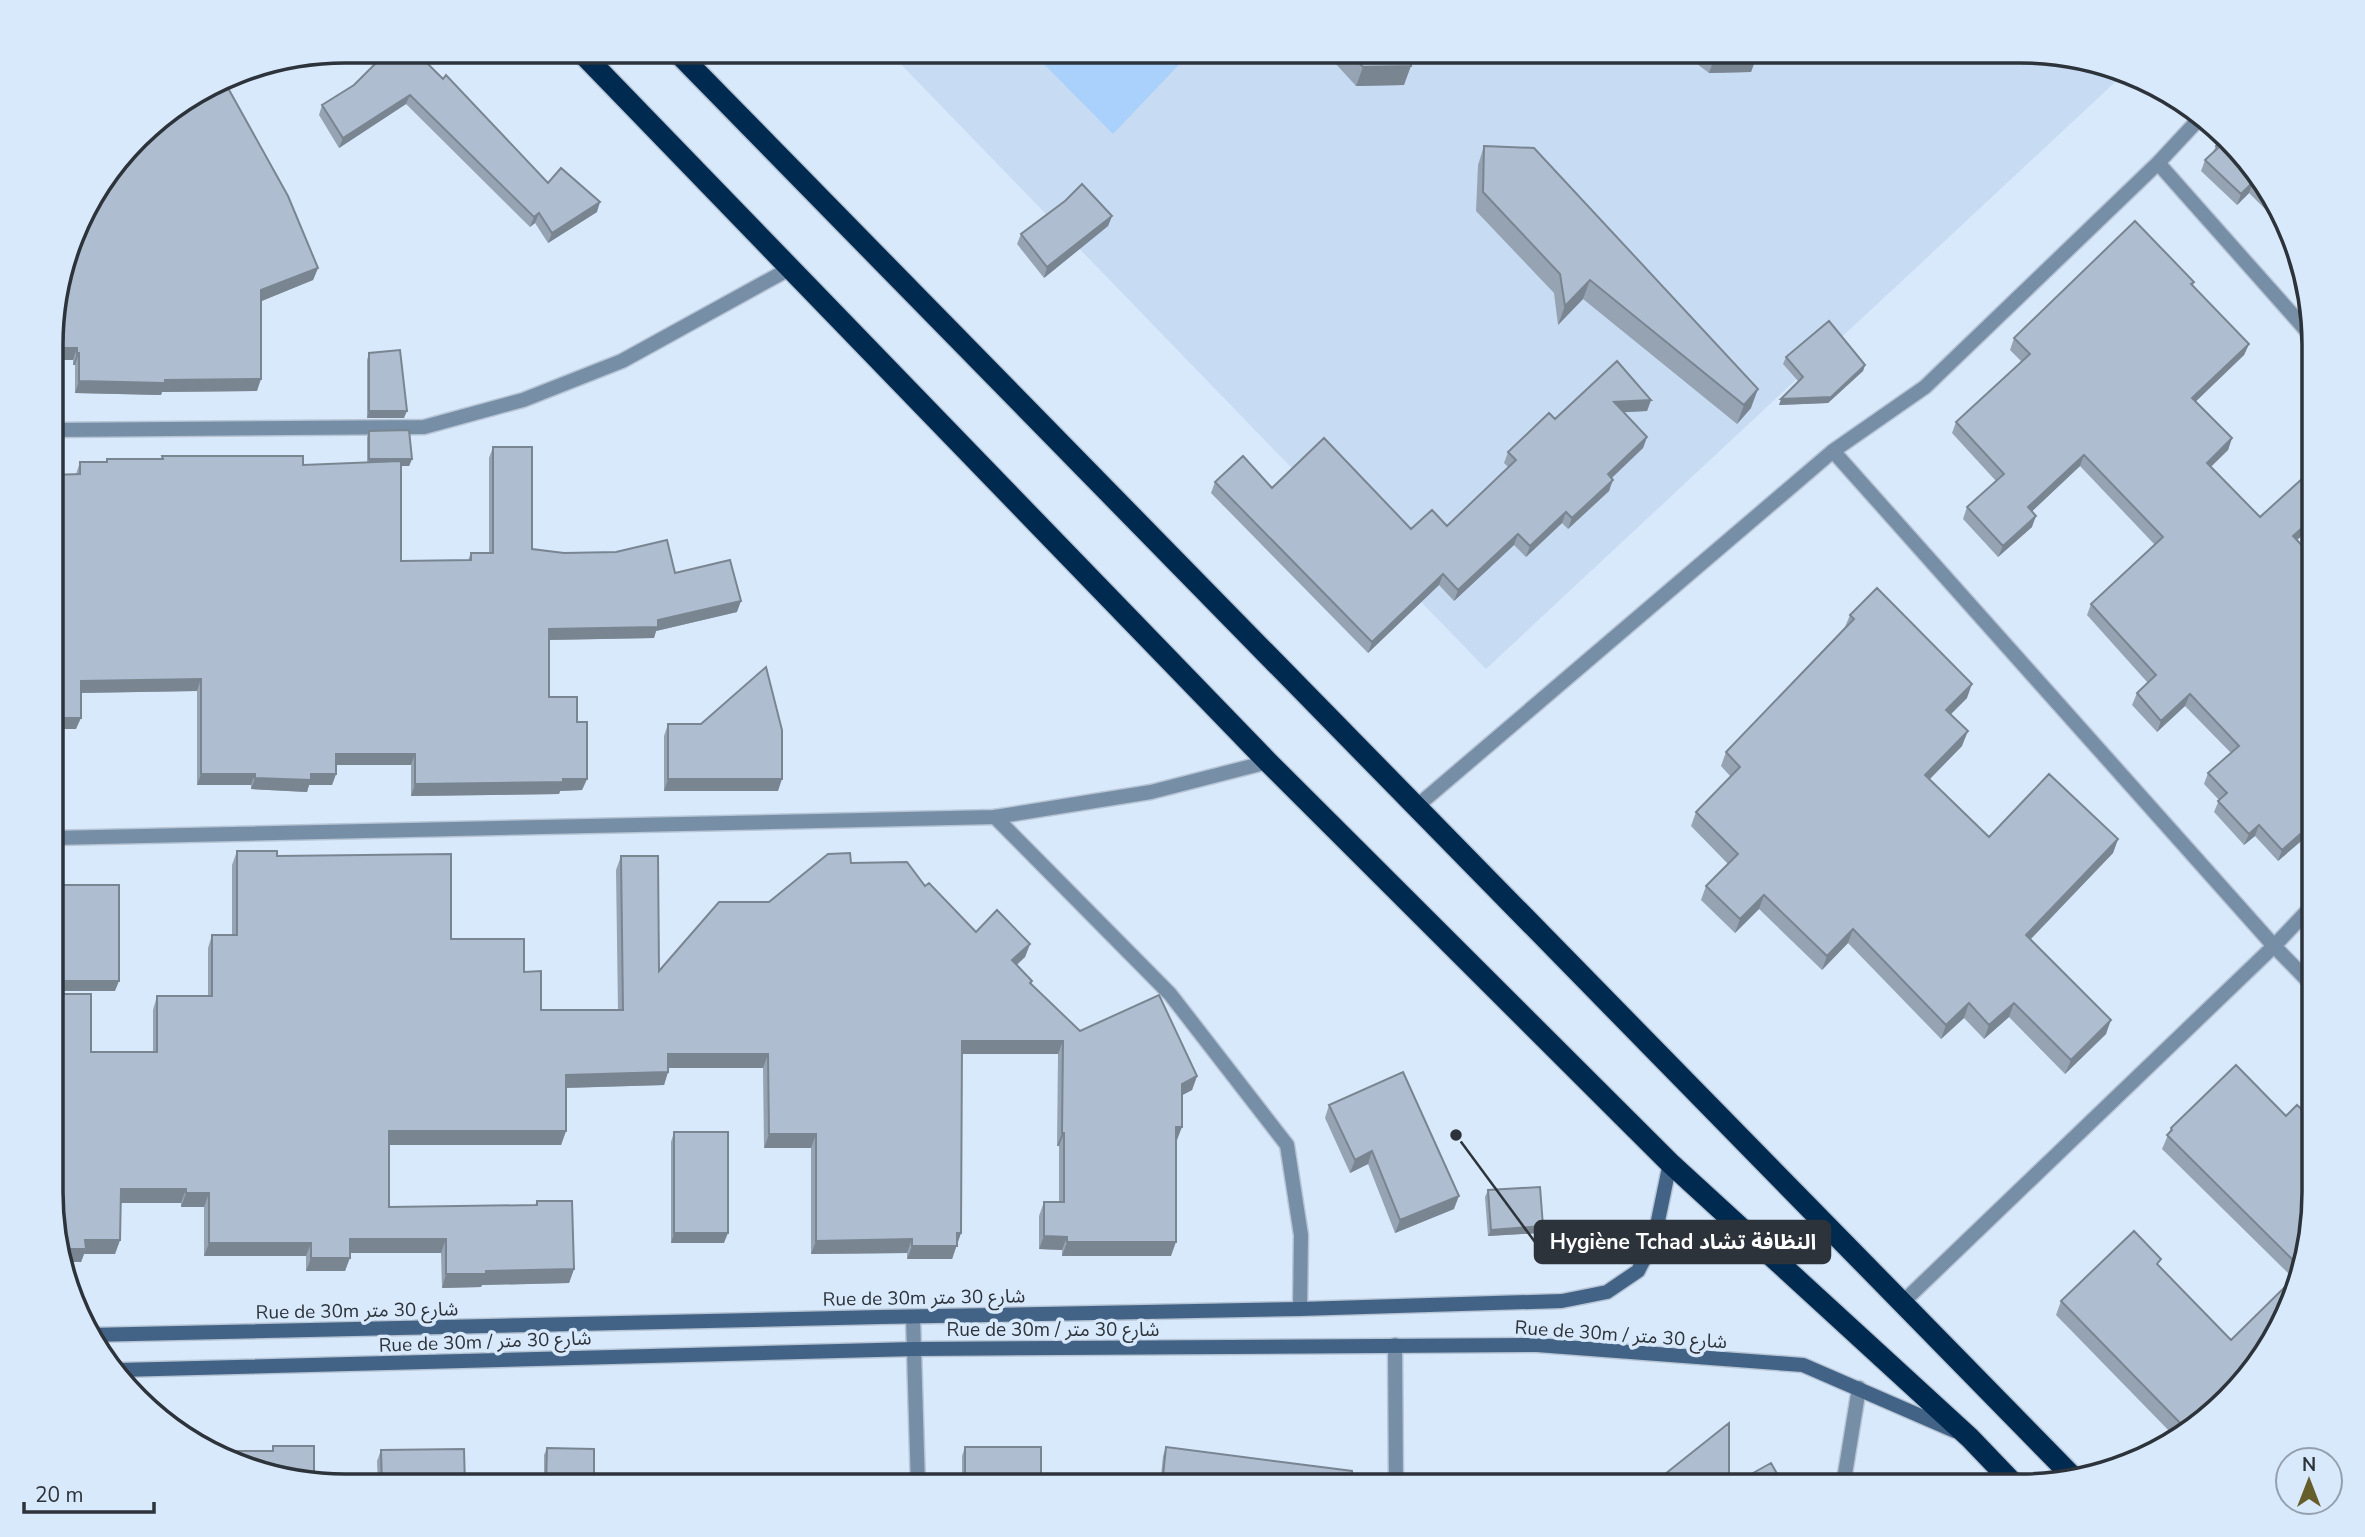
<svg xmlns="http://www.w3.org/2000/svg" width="2365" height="1537" font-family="'Nunito Sans','Noto Sans Arabic',sans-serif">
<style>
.built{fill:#c7dcf3}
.garden{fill:#aad1fc}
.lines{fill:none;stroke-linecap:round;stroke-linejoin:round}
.lane-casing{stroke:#b7c5d5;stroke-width:17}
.street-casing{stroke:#b7c5d5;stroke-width:17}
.secondary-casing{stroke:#b7c5d5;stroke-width:17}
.highway-casing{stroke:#b7c5d5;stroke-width:24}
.lane{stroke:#778ea7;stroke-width:14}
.street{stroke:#778ea7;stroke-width:14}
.secondary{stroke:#426386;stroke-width:14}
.highway{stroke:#012a50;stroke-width:21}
.wall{fill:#96a3b3}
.shaded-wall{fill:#7a8592}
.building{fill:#aebed0;stroke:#7a8592;stroke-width:2}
.labels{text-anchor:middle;stroke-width:7;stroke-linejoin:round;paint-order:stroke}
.street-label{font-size:19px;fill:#2d333a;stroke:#d9e9fc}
.rim{fill:none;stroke:#2d333a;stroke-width:3.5}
.leader{fill:none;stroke:#2d333a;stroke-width:2.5}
.callout-dot{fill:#2d333a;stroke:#d9e9fc;stroke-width:2.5}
.callout{fill:#2d333a;stroke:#2d333a;stroke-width:2.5}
.callout-label{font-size:21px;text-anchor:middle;font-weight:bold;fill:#fff}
</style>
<rect width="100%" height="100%" fill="#d9e9fc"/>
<path class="built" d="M888,51H2020L2114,66L2126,72L1486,669Z"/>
<path class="garden" d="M1031,51H1192L1113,134Z"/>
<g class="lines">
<g class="lane-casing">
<path id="lane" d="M995,817L1170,994L1287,1145L1301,1235L1300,1309
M1843,1486L1859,1388"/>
</g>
<g class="street-casing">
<path id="street" d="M2158,163L2314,339
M53,430L424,427L523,400L622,361L789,269
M1833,451L2274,946L2314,987
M1416,807L1833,451L1925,387L2158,163L2200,118
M53,838L995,817L1151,792L1268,762
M1902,1303L2274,946L2314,904
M913,1317L918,1486
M1395,1345L1396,1486"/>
</g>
<g class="secondary-casing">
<path id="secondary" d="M89,1335L881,1317L1300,1309L1562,1301L1607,1292L1638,1271L1654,1240L1670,1163
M119,1370L915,1349L1537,1345L1803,1365L1955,1431"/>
</g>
<g class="highway-casing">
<path id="highway" d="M580,51L1268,762L1670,1163L1970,1438L2016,1486
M676,51L2072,1476"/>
</g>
<use href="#lane" class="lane"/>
<use href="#street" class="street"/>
<use href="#secondary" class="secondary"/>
<use href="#highway" class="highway"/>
</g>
<path class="wall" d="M388,51L548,183L597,212L548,243L535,223L530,227L406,104L339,148L319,115L322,105L354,85Z
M1324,51H1410L1404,85L1356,86Z
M1680,51H1758L1751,72L1709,73Z
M223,79L318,268L313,280L261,301L257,391L162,392L161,395L75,393V365H73V360H53L151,124Z
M1484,146L1751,408L1737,424L1583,299L1558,325L1554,293L1476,211L1478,165Z
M2216,146L2275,198L2279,212L2273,217L2249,193L2237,205L2201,171L2205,160L2213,152Z
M1112,216L1108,226L1044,278L1017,244L1021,234Z
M2194,282L2193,286L2249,344L2244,355L2196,401L2232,438L2228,450L2211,467L2260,517L2314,468V525L2297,540L2314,830L2278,861L2255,836L2244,845L2214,812L2219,800L2204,784L2208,773L2231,753L2185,706L2157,732L2132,705L2137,693L2148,683L2087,615L2091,604L2155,545L2080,466L2032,511V527L1998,557L1963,519L1967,507L1996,481L1952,433L1956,422L2022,362L2010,350L2014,338Z
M369,353L404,418H367V360Z
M1786,357L1865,365L1863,371L1828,403L1779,405L1798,381L1783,364Z
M1651,400L1647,411L1624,412L1647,437L1643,448L1612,478L1609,491L1568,529L1562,523L1526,557L1514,545L1454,601L1439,585L1368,653L1211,493L1215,482L1411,529L1447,526L1508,467L1504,463L1508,452L1555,419Z
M369,431L412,459L409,466H401V561L468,560L471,553H489V458L493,447L532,549L675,573L737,612L656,631L654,638L549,640V697L577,722L587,779L582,790L560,791L559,794L411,796V765H336V774L332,785H309L307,792L251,789V785H197V691L81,693L76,729H53L76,474L80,462H106L107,459H161L162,456L303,465L367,463V437Z
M1850,615L1967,698L1951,714L1962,746L1929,780L1989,837L2118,839L2113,853L2030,940L2106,1034L2065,1074L2009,1017L1984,1039L1964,1018L1941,1039L1848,943L1822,970L1759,909L1735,933L1701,900L1706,886L1728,864L1691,826L1696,812L1731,777L1721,766L1726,752L1845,627Z
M668,724L778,791H664V736Z
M237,851L277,856L451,939L524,972L541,1010H618L616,870L621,856L659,971L769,902L851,863L925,886L976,932L1030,944L1025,957L1017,965L1032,981L1031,984L1080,1031L1197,1076L1192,1090L1182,1095L1177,1140H1176L1171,1256H1062V1250L1039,1249V1216L1044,1202H1059V1146H1057L1058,1054H962L961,1233L952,1259H907V1253L811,1254V1148H764L763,1068H668V1072L664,1085L566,1088V1131L561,1145H389V1207L535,1205L537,1201L574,1269L569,1283L482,1285L481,1287L442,1288L441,1253H350L345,1271H306V1256H204V1207H181V1203H121L120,1240L115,1254H84L81,1262H64L53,1230V994L91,1052H153V1010L157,996H208V948L212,935H232V865Z
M57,885L115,991H54L53,895Z
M1329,1105L1454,1209L1395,1233L1368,1164L1350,1173L1325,1118Z
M2286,1116L2314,1121L2299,1286L2264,1356L2176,1438L2056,1315L2061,1301L2159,1266L2231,1340L2290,1282L2292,1277L2162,1149L2171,1128Z
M674,1132L724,1243H671V1142Z
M1488,1190L1540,1233L1488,1236L1485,1197Z
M965,1447L1041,1486H962V1456Z
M1166,1447L1352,1486H1160L1163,1456Z
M547,1448L594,1486H544V1455Z
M381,1450L465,1486H378L377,1461Z"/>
<path class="shaded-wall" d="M1758,53L1751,72L1709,73L1716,54Z
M1411,66L1404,85L1356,86L1363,67Z
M410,95L406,104L339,148L343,138Z
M2253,182L2249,193L2237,205L2241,194Z
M600,202L597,212L548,243L552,233Z
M2277,206L2279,212L2273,217Z
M539,213L535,223L530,227L534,217Z
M1112,216L1108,226L1044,278L1047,267Z
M318,268L313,280L257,303L261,290Z
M1590,280L1583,299L1558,325L1565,306Z
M2249,344L2244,355L2188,409L2192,398Z
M53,348H77L73,360H53Z
M77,353H79L75,365H73Z
M1865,365L1863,371L1828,403L1779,405L1781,399Z
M261,379L257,391L162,392L161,395L75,393L79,381Z
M1758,389L1751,408L1737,424L1744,405Z
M1651,400L1647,411L1610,413L1614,402Z
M369,411H407L404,418H367Z
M1647,437L1643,448L1604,485L1608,474Z
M2232,438L2228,450L2203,474L2207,463Z
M2084,455L2080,466L2024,519L2028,507Z
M369,459H412L409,466H367Z
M1613,480L1609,491L1568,529L1572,518Z
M1566,512L1562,523L1526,557L1530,546Z
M2036,516L2032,527L1998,557L2003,546Z
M2314,517V525L2289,547L2293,536Z
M1518,534L1514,545L1454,601L1458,590Z
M1443,574L1439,585L1368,653L1372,642Z
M741,601L737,612L656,631L654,638L544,640L549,629L658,620Z
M201,679L197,691L76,693L81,681Z
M1972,684L1967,698L1941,724L1946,710Z
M2190,694L2185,706L2157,732L2161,721Z
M53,718H81L76,729H53Z
M1968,731L1962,746L1920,789L1925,775Z
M336,754H415L411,765H332Z
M201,774H255L251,785H197Z
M311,774H336L332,785H309L307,792L251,789L255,778Z
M587,779L582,790L560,791L559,794L411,796L415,784Z
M668,779H782L778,791H664Z
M2314,822V830L2278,861L2282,850Z
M2259,825L2255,836L2244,845L2249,834Z
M2118,839L2113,853L2021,949L2026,935Z
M1764,895L1759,909L1735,933L1740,919Z
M1853,929L1848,943L1822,970L1827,956Z
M1030,944L1025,957L1007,973L1012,960Z
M58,981H119L115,991H54Z
M1969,1003L1964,1018L1941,1039L1946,1025Z
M2014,1003L2009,1017L1984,1039L1989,1025Z
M2111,1020L2106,1034L2065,1074L2071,1060Z
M962,1041H1063L1058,1054H957Z
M668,1054H768L763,1068H664Z
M668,1072L664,1085L561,1088L566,1075Z
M1197,1076L1192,1090L1177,1098L1182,1084Z
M1176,1127H1182L1177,1140H1171Z
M389,1131H566L561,1145H384Z
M1062,1133H1064L1059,1146H1057Z
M769,1134H816L811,1148H764Z
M1372,1151L1368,1164L1350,1173L1355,1160Z
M121,1189H186L181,1203H116Z
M186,1193H209L204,1207H181Z
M1459,1196L1454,1209L1395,1233L1400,1220Z
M1543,1226L1540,1233L1488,1236L1491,1230Z
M674,1233H728L724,1243H671Z
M957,1233H961L952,1259H907L912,1246Z
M1044,1236L1067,1237L1062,1250L1039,1249Z
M350,1239H446L441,1253H345Z
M912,1239L907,1253L811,1254L816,1241Z
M85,1240H120L115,1254H84L81,1262H64L60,1249Z
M1067,1242H1176L1171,1256H1062Z
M209,1243H311L306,1256H204Z
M311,1258H350L345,1271H306Z
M574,1269L569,1283L482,1285L481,1287L442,1288L446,1274L486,1271Z
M546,1484L594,1485V1486H545Z"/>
<path class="building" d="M388,51H415L443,79L446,75L548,183L561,168L600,202L552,233L539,213L534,217L410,95L343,138L322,105L354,85Z
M1348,51H1410L1411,66L1363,67Z
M1711,51H1758V53L1716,54Z
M223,79L288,196L318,268L261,290V379L165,380V383L79,381V353H77V348H53V307L81,215L151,124L184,103H189L188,101Z
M2221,141L2275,198L2277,206L2253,182L2241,194L2205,160L2218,148L2216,146Z
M1484,146L1534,148L1758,389L1744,405L1590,280L1565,306L1560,274L1483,192Z
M1082,184L1112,216L1047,267L1021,234L1065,201Z
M2135,221L2194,282L2191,284L2249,344L2192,398L2232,438L2207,463L2260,517L2314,468V517L2293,536L2314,558V822L2282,850L2259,825L2249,834L2218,801L2227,793L2208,773L2239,746L2190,694L2161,721L2137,693L2156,675L2091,604L2163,537L2084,455L2028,507L2036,516L2003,546L1967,507L2004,474L1956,422L2030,354L2014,338Z
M1829,321L1865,365L1831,397L1781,399L1803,377L1786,357Z
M400,350L407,411H369V353Z
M1617,361L1651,400L1614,402L1647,437L1608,474L1613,480L1572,518L1566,512L1530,546L1518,534L1458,590L1443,574L1372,642L1215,482L1243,456L1272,488L1324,438L1411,529L1432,510L1447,526L1516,460L1508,452L1549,413L1555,419Z
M409,430L412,459H369V431Z
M493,447H532V549L564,553L616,552L667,540L675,573L730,560L741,601L658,620V627L549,629V697H577V722H587V779H563V782L415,784V754H336V774H311V780L255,778V774H201V679L81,681V718H53V475L80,474V462H107V459H163L162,456H303V465L401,461V561L471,560V553H493Z
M1877,588L1972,684L1946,710L1968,731L1925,775L1989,837L2049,774L2118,839L2026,935L2111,1020L2071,1060L2014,1003L1989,1025L1969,1003L1946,1025L1853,929L1827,956L1764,895L1740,919L1706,886L1738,854L1696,812L1740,767L1726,752L1854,619L1850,615Z
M766,667L782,730V779H668V724H701Z
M237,851H277V856L451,854V939H524V972L541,971V1010H623L621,856H658L659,971L719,902H769L828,854L850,853L851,863L907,862L925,886L929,883L976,932L997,910L1030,944L1012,960L1032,981L1030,983L1080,1031L1159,995L1197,1076L1182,1084V1127H1176V1242H1067V1237L1044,1236V1202H1064V1133H1062L1063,1041H962L961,1233H957V1246H912V1239L816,1241V1134H769L768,1054H668V1072L566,1075V1131H389V1207L537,1205V1201H572L574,1269L486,1271V1274H446V1239H350V1258H311V1243H209V1193H186V1189H121L120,1240H85L86,1249H60L53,1230L55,1097H53V994H91V1052H157V996H212V935H237Z
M57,885H119V981H58Z
M2236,1065L2286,1116L2297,1105L2314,1121V1211L2299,1286L2264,1356L2186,1429L2061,1301L2134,1231L2161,1259L2157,1264L2231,1340L2298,1274L2294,1271L2299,1266L2167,1135L2172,1130L2171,1128Z
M1403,1072L1459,1196L1400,1220L1372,1151L1355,1160L1329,1105Z
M674,1132H728V1233H674Z
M1540,1187L1543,1226L1491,1230L1488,1190Z
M1729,1423V1486H1650Z
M273,1446H314V1481L251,1471L210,1451H273Z
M965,1447H1041V1486H965Z
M1166,1447L1352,1471V1486H1162Z
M547,1448L594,1449V1485L546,1484Z
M464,1449L465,1486H382L381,1450Z
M1771,1463L1784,1486H1730Z"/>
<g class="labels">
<g class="street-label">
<text transform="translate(924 1297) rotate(-1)" y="7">Rue de 30m شارع 30 متر</text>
<text transform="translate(357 1310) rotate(-1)" y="7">Rue de 30m شارع 30 متر</text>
<text x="1053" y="1336">Rue de 30m / شارع 30 متر</text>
<text transform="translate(1621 1334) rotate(4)" y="7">Rue de 30m / شارع 30 متر</text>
<text transform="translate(485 1341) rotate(-2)" y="7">Rue de 30m / شارع 30 متر</text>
</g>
</g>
<path d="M0 0H2365V1537H0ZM345 63H2020A282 282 0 0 1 2302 345V1192A282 282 0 0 1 2020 1474H345A282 282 0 0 1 63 1192V345A282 282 0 0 1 345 63Z" fill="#d9e9fc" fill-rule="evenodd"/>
<path class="rim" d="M345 63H2020A282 282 0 0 1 2302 345V1192A282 282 0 0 1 2020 1474H345A282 282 0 0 1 63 1192V345A282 282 0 0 1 345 63Z"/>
<path class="leader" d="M1456 1135L1535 1242"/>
<circle class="callout-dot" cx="1456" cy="1135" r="7"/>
<rect class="callout" x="1535" y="1221" width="295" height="42" rx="7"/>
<g class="callout-label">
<text x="1683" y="1249">Hygiène Tchad النظافة تشاد</text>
</g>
<g transform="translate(2309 1481)"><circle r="33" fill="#d9e9fc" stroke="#94a0ae" stroke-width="2"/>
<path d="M0-5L12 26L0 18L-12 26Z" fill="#655d2a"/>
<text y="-10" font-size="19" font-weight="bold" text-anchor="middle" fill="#2d333a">N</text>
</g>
<path d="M24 1502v10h130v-10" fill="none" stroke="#2d333a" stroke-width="3.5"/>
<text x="35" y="1502" font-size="21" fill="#2d333a" stroke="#d9e9fc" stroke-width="5" paint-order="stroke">20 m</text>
</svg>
